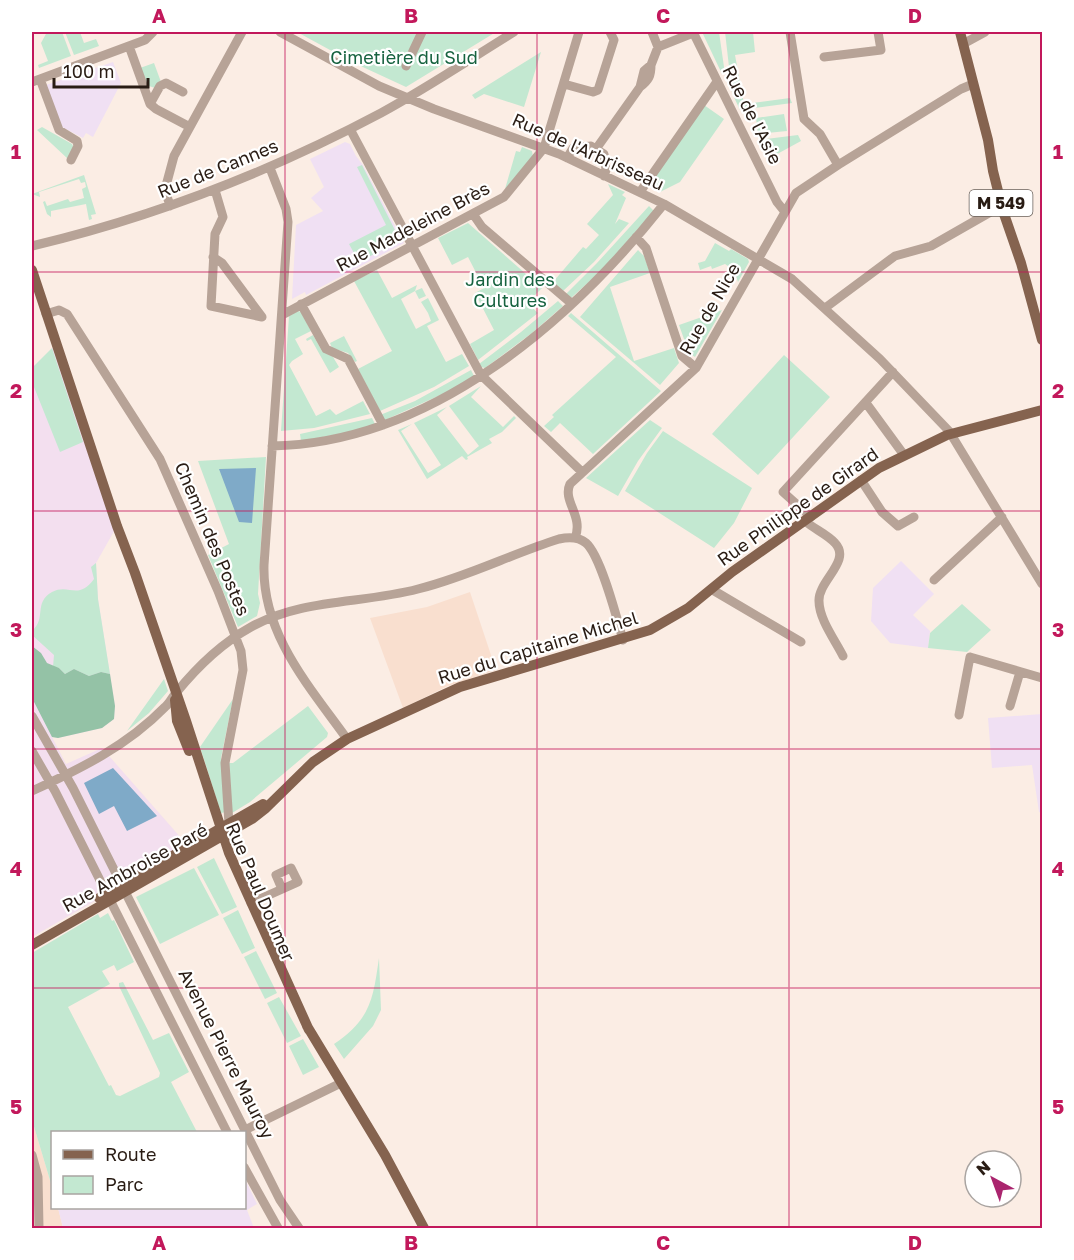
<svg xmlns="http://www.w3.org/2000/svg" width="1074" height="1260" font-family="'Golos Text',sans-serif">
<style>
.built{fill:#f9dfcf}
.education{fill:#f0e0f3}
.medical{fill:#f3dfef}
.green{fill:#c3e8d1}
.forest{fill:#94c2a6}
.water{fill:#7faac8}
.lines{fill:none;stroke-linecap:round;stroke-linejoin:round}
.minor{stroke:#b7a397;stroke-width:9}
.major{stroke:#85634f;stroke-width:10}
.grid{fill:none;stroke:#c2185b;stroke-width:1.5;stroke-opacity:0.55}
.labels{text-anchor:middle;stroke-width:4.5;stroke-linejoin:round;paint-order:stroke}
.shield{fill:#fff;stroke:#69605a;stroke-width:1.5}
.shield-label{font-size:16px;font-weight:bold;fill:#291c14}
.park-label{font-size:18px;fill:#16623f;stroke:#fff}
.street-label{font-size:18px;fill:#291c14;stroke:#fff}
.neatline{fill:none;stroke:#c2185b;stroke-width:2}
.grid-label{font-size:20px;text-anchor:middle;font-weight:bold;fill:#c2185b}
</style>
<rect width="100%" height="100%" fill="#fbede4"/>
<path class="built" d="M470,592L496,670L448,686L403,708L370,618L427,607Z
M32,1120L52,1187V1208H58L63,1228H32Z"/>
<path class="education" d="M113,62L121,83L93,137L86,133L83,138L62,127L46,85Z
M345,142L350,144L356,156L363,165L404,243L306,295L305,292L292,299L296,225L323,211L311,198L324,187L310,159Z
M901,561L934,594L913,615L930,631L928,648L890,643L871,621L873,588Z
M1042,714V813L1039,812L1032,765L992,768L988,718Z
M245,1179L257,1204L247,1210L254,1228H63L58,1208H244Z"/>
<path class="medical" d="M56,345L117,526L96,563L98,599L115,706L114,719L102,728L58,738L52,737L66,764L102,748L189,847L32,937V368Z"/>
<path class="green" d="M47,32H62L71,56L39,68L38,65L48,61L41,43Z
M65,32H80L84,43L96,39L99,46L74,55Z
M297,32H496L406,87L352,62Z
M702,32H719L725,74H722Z
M725,32H753L755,52L735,55L744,104L790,98L792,103L740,110L732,93Z
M541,52L524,107L484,94L475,99L472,95Z
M154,63L161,82L155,88L149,86L140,68Z
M704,105L724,119L680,182L660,192L648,186Z
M784,114L787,131L758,134L756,118Z
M42,127L72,144L74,148L68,159L37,130Z
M798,135L801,141L768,159L758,140Z
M522,147L532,151L533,157L505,189L516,151L520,152Z
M362,165L397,234L392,236L395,243L359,262L349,244L386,225L357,167Z
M84,175L96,214L91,215L92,219L89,220L86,204L51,211V217L47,214L43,202L45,201L47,206L68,199L70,202L84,198L82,189L86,187L85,182L81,183L79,179L39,192L40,197L32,194Z
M608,184L625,192L622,195L626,198L615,224L619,219L629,223L594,262L563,291L553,282L583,247L586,249L599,235L587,224L613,195Z
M649,206L654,211L602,270L571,298L565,295L597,263Z
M468,223L542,288L527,303L538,313L478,360L470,344L494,330L475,293L484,288L468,257L452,265L438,238Z
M715,243L729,251L731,249L748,259L749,262L738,282L734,270L725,264L712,269L711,266L700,270L698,263L705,261Z
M638,250L644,256L650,273L610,287L634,361L674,348L679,363L660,385L580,317Z
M377,270L392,298L417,285L415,291L422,288L426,296L419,299L415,291L401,299L416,329L431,321L428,313L421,302L428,298L439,320L427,326L446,362L462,354L469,366L434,387L380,411L358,369L392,351L354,281Z
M558,301L563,306L532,333L485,368L481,367L479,364L521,332Z
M722,310L695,357L689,353L679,325Z
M298,311L301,312L311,331L295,339L303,354L292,361L289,365L316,416L330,409L336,415L363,401L370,414L314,428L281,431L289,316Z
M571,313L661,391L593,454L560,423L551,432L544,426L554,417L552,415L616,357L568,316Z
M313,335L322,351L333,357L339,367L330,373L311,339L307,341L306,339Z
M344,336L357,361L355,362L348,353L332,348L330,343Z
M52,348L83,442L60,452L32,382V368Z
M784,355L830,397L758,475L712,434Z
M471,370L474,376L456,388L385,420L380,415L415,401Z
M481,386L471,397L503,427L514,416L516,418L502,432L489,439L492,443L467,457L468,459L466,460L462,456L427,479L398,430L412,424L401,431L428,473L441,465L414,423L447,407L437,415L468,455L479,446L449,406Z
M372,418L375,424L355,431L301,441L300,434Z
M650,420L662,428L638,461L618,496L586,478Z
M663,431L752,488L734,523L714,548L625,491L647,453Z
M266,457L258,594L260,603L257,616L238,627L208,555L229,544L198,461Z
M96,563L98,599L110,674L101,672L89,676L74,669L65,674L59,668L53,667L54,655L32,635V631C47,618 33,603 52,592C69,583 78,601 94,579L91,567Z
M962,604L991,630L967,652L928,648L930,633Z
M164,679L168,691L149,713L127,731Z
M233,699L221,758L226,812L221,813L200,747Z
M308,706L328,733L327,737L250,802L232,813L229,763H233Z
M214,858L237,907L222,914L197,867Z
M194,868L219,915L160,944L136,897Z
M238,910L255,948L242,954L223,918Z
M108,913L112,921L114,920L134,962L117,971L114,965L102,971L110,984L68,1007L109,1086L111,1085L116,1095L120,1096L159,1077L160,1073L119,986V983L123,982L153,1040L169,1033L189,1072L171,1082L197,1132H52V1187L32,1120V953L98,914L100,918Z
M256,951L277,993L265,999L244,957Z
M379,958L381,1010L373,1026L344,1059L334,1044C371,1019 373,999 379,958Z
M279,997L301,1036L287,1043L267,1003Z
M303,1039L319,1067L303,1075L289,1046Z"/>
<path class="forest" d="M32,646L41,653L47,663L59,668L65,674L74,669L89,676L101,672L110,674L115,706L114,719L102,728L58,738L52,737L32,698Z"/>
<path class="water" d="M256,468L252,523L239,522L219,469Z
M113,768L157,816L127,831L114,806L99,814L84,783Z"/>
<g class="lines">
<path class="minor" d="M280,32L379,86L434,109L559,154L664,204L792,279L880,359L949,431L1042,584
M652,32L658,47
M693,32L777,202L785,212
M790,32L804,119L820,134L838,165
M963,44L985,32
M129,46L150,104L156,109L190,127
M824,57L881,50L878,32
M406,66L422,32
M40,79L59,130L77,141L78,146L71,160
M32,82L145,40L153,32
M564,84L593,92L598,90L614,40L610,32
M640,87C649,80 651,76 651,65
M150,104L160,86L166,83L183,92
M350,129L481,375L582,472
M596,149L604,154L606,170L604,176
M567,158L573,148L591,146L596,149L640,87L644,71L651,65L658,47L693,33
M270,168L286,209L288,222L264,565C262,634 309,686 347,739
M215,190L223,217L215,234L211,306L262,317
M640,192L716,83
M170,206L167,196V182L174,156L242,32
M473,214L482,227L571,303
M636,237L646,248L682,356L696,368
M32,246C154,217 270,172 381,113C427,88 470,59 514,32
M213,257L222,263L262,317
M301,304L326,349L348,359L383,425
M825,308L895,256L931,246L1008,202
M46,314L59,310L67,314L160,459L218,591L241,651L243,670L225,763L229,824
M282,315L504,197L544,148L579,32
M866,403L904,455
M272,446C431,443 570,322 664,204
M861,480L882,512L898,526L914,517
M811,517L783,492L893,372
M805,521C814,529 827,534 835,543C852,561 818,581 819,601C819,619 835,640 843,656
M575,538C584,516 562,501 570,484L696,368L796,193L838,165L961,89L973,84
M934,580L1002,517
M711,589L801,642
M1010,706L1020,672
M959,715L970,657L1042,678
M32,716L73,788L280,1200L299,1228
M32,751L55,791L227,1132
M32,791C80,769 127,746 165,707C170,703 172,697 176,693C197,667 222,643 251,627C303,598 362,604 418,589C467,577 511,554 559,539C568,537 579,537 586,543C601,556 617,619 623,640
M251,903L298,882L291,868L276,875L282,889
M245,1130L341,1083
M32,1155L38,1177L39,1228
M244,1167L278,1228"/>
<path class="major" d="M960,32L988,140L993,171L1003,211L1021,263L1042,340
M32,270L117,526L135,573L186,721L229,853L309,1030
M175,700L177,721L189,751
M99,898L263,804
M32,945L252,819L266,808L313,762L347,739L460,687L650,630L688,608L732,572L879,468L947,435L1042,410
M307,1026L385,1155L424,1228"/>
</g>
<path class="grid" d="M285,32V1228M537,32V1228M789,32V1228M32,272H1042M32,511H1042M32,749H1042M32,988H1042"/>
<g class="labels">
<rect class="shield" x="969.5" y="190" width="63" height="26" rx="4.5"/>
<g class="shield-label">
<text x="1001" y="209">M 549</text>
</g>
<g class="park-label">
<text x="404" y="64">Cimetière du Sud</text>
<text x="510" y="286">Jardin des<tspan x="510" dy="21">Cultures</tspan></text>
</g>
<g class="street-label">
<text transform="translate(752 115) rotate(63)" y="6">Rue de l'Asie</text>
<text transform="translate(588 152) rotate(24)" y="6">Rue de l'Arbrisseau</text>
<text transform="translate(218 169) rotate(-22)" y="6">Rue de Cannes</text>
<text transform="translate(413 227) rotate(-28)" y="6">Rue Madeleine Brès</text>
<text transform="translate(710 309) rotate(-60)" y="6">Rue de Nice</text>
<text transform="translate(798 507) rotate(-35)" y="6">Rue Philippe de Girard</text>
<text transform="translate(212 539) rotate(67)" y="6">Chemin des Postes</text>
<text transform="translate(538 648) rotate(-17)" y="6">Rue du Capitaine Michel</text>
<text transform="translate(135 868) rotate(-29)" y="6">Rue Ambroise Paré</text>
<text transform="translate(260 892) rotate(67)" y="6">Rue Paul Doumer</text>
<text transform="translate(226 1054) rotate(63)" y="6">Avenue Pierre Mauroy</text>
</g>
</g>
<rect width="1074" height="1260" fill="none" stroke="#ffffff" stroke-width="66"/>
<rect x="51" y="1131" width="195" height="78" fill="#ffffff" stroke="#a9a4a1" stroke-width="1.5"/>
<rect x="63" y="1150" width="30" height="9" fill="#85634f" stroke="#a9a4a1" stroke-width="1.5"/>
<text x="105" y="1161" font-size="18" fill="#291c14">Route</text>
<rect x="63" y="1176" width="30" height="18" fill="#c3e8d1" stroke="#a9a4a1" stroke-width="1.5"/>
<text x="105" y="1191" font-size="18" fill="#291c14">Parc</text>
<g transform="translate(993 1179) rotate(319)"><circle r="28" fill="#ffffff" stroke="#a9a4a1" stroke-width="1.5"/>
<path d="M0-4.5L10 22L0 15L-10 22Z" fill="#aa256e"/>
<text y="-9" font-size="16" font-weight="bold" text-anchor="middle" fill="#291c14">N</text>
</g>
<path d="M54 78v9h94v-9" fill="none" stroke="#291c14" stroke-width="3"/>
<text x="63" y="78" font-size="18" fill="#291c14" stroke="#ffffff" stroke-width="4.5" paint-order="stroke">100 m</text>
<rect x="33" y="33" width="1008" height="1194" class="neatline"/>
<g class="grid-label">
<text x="159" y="23">A</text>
<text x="411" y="23">B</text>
<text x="663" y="23">C</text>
<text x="915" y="23">D</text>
<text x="16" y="159">1</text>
<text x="1058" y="159">1</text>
<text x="16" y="398">2</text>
<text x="1058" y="398">2</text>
<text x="16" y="637">3</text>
<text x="1058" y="637">3</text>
<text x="16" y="876">4</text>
<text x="1058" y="876">4</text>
<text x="16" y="1114">5</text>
<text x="1058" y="1114">5</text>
<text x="159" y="1250">A</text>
<text x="411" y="1250">B</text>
<text x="663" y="1250">C</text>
<text x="915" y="1250">D</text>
</g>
</svg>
